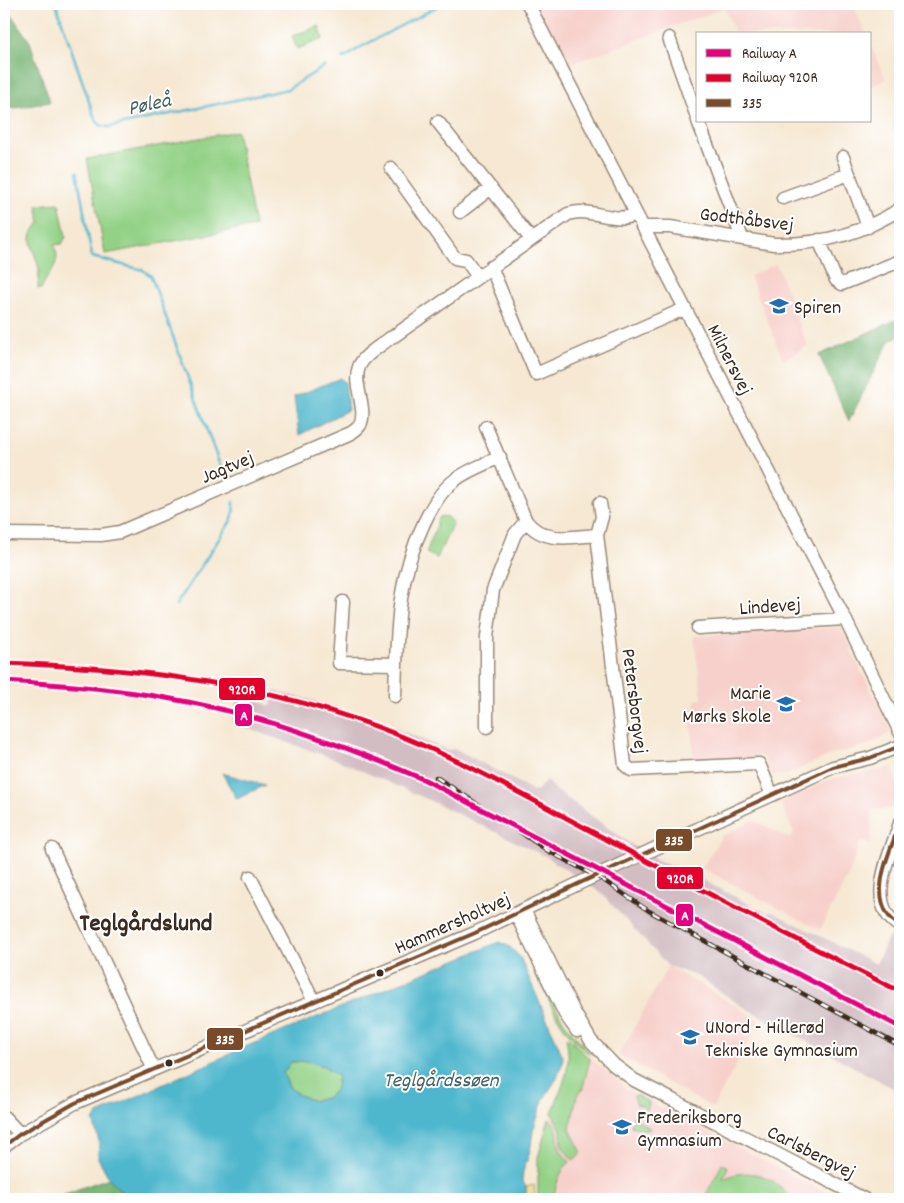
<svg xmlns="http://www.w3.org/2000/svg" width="904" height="1203" font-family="Dekko,sans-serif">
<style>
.built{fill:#f7d0cb}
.industrial{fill:#d2bec2}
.green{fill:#93d186;stroke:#677e52}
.forest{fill:#76b373;stroke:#586e48}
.sand{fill:#eeda9e;stroke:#94825e}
.water{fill:#4fb7cd;stroke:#457076;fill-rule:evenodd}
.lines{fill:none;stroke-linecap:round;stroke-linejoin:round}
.stream{stroke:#4fb7cd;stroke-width:2.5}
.minor-casing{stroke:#988978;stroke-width:15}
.minor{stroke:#fff;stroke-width:12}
.rail-casing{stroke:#3b2a1e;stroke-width:4.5}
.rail{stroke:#fff;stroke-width:2.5;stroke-dasharray:8;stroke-linecap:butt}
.bus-1-casing{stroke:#fff;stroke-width:8}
.bus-1{stroke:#7a4b2a;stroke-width:4}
.rail-1-casing{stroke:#fff;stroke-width:9}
.rail-2-casing{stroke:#fff;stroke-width:9}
.rail-1{stroke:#e5007d;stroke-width:5}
.rail-2{stroke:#e4002b;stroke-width:5}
.bus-dot{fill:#3b2a1e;stroke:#fff;stroke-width:2}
.labels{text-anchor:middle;stroke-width:4;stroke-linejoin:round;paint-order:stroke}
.street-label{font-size:20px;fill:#3b2a1e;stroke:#fff}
.poi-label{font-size:20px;fill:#3b2a1e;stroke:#fff;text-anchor:start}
.water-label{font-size:21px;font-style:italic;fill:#436264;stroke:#fff}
.district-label{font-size:25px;font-weight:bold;fill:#3b2a1e;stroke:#fff}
.line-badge{stroke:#fff;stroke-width:2}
.badge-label{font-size:14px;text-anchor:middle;font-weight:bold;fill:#fff}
</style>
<rect width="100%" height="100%" fill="#fff"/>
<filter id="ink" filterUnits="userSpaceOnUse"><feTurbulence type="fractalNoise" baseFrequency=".02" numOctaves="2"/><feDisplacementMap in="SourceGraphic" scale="10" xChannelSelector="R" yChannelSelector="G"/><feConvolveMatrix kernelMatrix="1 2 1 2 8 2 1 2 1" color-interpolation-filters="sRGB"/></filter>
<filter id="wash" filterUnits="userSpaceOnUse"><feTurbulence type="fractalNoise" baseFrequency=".0096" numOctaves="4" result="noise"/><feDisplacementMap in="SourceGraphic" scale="20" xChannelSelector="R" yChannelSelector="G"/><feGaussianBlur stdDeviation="1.12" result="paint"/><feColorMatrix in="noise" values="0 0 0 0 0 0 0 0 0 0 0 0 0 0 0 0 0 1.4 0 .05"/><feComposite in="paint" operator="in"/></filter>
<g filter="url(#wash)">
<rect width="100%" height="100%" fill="#f6e8d3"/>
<path class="built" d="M535,4H853L866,34H736L724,8L570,64L568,67Z
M870,44L886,80L870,87Z
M776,264L790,298H793L800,313L795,316L808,346L783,360L750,276Z
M841,627L852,648L850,649L892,732L868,745L833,754L786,775H772L763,756L694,762L690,709H696L695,700L702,699L694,636Z
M892,767L896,777L898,788L894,808L872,810L871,843L860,842L850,872L820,930L702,868L722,836L754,820L790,839L794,832L780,802L831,779Z
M668,966L760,1020L713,1108L619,1055Z
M578,1048L623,1084L622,1086L637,1095L838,1199H538L537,1167L542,1142L562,1085Z"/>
<path class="industrial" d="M275,691L314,701L382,723L447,750L456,749L536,792L546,780L557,791L632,845L654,858L672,867L674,865L768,914L770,911L876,964L889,936L900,941V1092L740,1005L699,977L668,966L601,893L545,856L429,800L335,759L232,723L239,694L271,706Z"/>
<path class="green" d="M798,4H812L811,13L798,12Z
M319,26L323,39L297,49L292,36Z
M237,131L255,226L105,254L87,159Z
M59,203L66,237L62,244L54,245C55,248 57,253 57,257C56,269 45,278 41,289H38C38,283 39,275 39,269C36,252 22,238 40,223L37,205Z
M441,516L447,517L453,523L437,558L426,553L437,525V521Z
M542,982L564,1022L590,1054C567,1038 550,1009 542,982Z
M568,1037L590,1059L582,1091L577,1095L570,1129L582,1153L573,1160L562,1147L561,1130L552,1113C562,1085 573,1068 566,1038Z
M307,1061L324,1066L338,1077L335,1091L326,1098L314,1101L299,1095L289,1087L283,1073L291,1062Z
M636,1095L649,1102L648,1108L646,1110L641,1105H637L634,1096Z
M633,1116H636L639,1121L650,1128L649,1130L631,1126Z
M549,1119C561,1127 556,1138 560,1149C562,1154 567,1158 570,1162C560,1170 555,1186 554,1199H538V1157Z
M722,1164L728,1167L723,1179C749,1166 775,1176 791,1199H704Z"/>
<path class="forest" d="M4,4L30,42L50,102L4,110Z
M900,318V335L889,341L849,421L819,355Z
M109,1178L129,1199H50Z"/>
<path class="sand" d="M534,1185L535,1199H526V1187Z"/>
<path class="water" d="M340,378L345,382L348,410L299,435L294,397Z
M222,773L265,785L237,799Z
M499,942L510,947L520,957L558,1045L563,1057L562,1065L557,1078L543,1100L533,1131L530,1152L523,1171L522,1180L526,1187V1199H129L109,1178L98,1158L99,1141L93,1121L98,1114L245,1047ZM307,1061L324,1066L338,1077L335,1091L326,1098L314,1101L299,1095L289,1087L283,1073L291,1062Z"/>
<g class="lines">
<path class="stream" d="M56,4L95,119L100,125L109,127L288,89L325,66
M342,58L346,57L361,47L442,4
M77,172L92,257L143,270L151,276L223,474
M176,605L232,519L234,511L233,502"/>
</g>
</g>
<g filter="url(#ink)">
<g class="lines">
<g class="minor-casing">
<path id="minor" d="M528,4L845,619L900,732
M669,38L698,120
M698,121L742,238
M438,122L531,239
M843,157L868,227
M391,168L455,258L466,260L478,277
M783,198L849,174
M460,212L491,188
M642,227H670L774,244C819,245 863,233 900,209
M819,240L836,280L842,284L900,261
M491,267L536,374L684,309
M394,336L568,214C572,213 576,212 580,212C598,212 619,223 636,214
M486,427L526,521C544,544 571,537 597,535
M600,503L602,517L597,535L625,765L631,770L759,764L772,795
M4,534L101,535L120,532L351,433C354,431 358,428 360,425C368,409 352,384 359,367C363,355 381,346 390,338
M343,602L339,663L396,664
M698,628L845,619
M395,696C397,632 396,582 424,523C431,508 441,490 455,480C468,470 485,464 500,457
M487,727V637L493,590L515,534L526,521
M900,823C891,853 863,905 900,926
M52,849L153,1068
M250,877L314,1001
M524,910L574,1012L591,1041L614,1065L634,1080L864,1199
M516,914L565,1014L577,1031
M4,1117L20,1134
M4,1146L20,1134L75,1103L475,933L582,882L833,767L870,758L900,746"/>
</g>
<use href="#minor" class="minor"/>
<g class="rail-casing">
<path id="rail" d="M436,777L550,852L603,880L649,911L900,1046"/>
</g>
<use href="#rail" class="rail"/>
<g class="bus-1-casing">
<path id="bus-1" d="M900,823C891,850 870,888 888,915C891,919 896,923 900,926
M4,1146L20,1134L75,1103L475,933L582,882L833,767L870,758L900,746"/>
</g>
<use href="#bus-1" class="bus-1"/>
<g class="rail-1-casing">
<path id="rail-1" d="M4,681C58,684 112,688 166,698C256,713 341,744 425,780L900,1027"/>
</g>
<g class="rail-2-casing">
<path id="rail-2" d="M4,663C123,667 241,680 355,719C442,748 521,794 602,837C699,889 795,939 893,988"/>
</g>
<use href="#rail-1" class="rail-1"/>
<use href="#rail-2" class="rail-2"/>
</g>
</g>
<defs>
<g id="school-bare" transform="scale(1.5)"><path d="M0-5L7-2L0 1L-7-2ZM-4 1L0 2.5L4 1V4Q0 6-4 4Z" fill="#1f6fb2" stroke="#fff" stroke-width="2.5" paint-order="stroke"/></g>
</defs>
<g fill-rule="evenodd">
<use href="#school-bare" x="779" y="306"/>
<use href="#school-bare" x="786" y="704"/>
<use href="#school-bare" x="690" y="1037"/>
<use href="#school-bare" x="622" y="1127"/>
</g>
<g class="bus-dot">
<circle cx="380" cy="973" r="4.5"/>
<circle cx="169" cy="1063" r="4.5"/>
</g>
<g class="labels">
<g class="street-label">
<text transform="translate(747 218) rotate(7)" y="7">Godthåbsvej</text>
<text transform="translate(731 359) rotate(63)" y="7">Milnersvej</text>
<text transform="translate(227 466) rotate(-23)" y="7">Jagtvej</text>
<text transform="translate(770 605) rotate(-4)" y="7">Lindevej</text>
<text transform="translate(636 701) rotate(83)" y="7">Petersborgvej</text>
<text transform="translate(452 922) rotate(-24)" y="7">Hammersholtvej</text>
<text transform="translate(812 1151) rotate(27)" y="7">Carlsbergvej</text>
</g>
<g class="poi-label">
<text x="794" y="313">Spiren</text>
<text x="771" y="699" text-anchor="end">Marie<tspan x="771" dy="23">Mørks Skole</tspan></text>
<text x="705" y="1033">UNord - Hillerød<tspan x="705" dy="23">Tekniske Gymnasium</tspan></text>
<text x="637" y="1123">Frederiksborg<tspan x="637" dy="23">Gymnasium</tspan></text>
</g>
<g class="water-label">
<text transform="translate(149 103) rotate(-12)" y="7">Pøleå</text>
<text x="441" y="1086">Teglgårdssøen</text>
</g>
<g class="district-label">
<text x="146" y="930">Teglgårdslund</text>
</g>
</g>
<g class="line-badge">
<rect x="218" y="677" width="48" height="24" rx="5" fill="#e4002b"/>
<rect x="234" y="703" width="19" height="24" rx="5" fill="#e5007d"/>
<rect x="655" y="828" width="38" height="24" rx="5" fill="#7a4b2a"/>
<rect x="656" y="866" width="48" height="24" rx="5" fill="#e4002b"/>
<rect x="675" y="903" width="19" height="24" rx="5" fill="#e5007d"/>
<rect x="206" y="1027" width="38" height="24" rx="5" fill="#7a4b2a"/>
</g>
<g class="badge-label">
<text x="242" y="694">920R</text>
<text x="244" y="720">A</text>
<text x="674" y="845">335</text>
<text x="680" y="883">920R</text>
<text x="685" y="920">A</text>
<text x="225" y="1044">335</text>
</g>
<rect width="904" height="1203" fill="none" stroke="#fff" stroke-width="20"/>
<rect x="696" y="32" width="175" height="90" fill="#ffffff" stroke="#b1aaa5"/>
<rect x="706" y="49" width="25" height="8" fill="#e5007d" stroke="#b1aaa5"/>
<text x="742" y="58" font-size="15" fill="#3b2a1e">Railway A</text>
<rect x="706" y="74" width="25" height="8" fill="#e4002b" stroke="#b1aaa5"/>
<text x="742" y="82" font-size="15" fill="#3b2a1e">Railway 920R</text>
<rect x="706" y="99" width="25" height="8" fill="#7a4b2a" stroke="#b1aaa5"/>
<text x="742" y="108" font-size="15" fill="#3b2a1e">335</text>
</svg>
